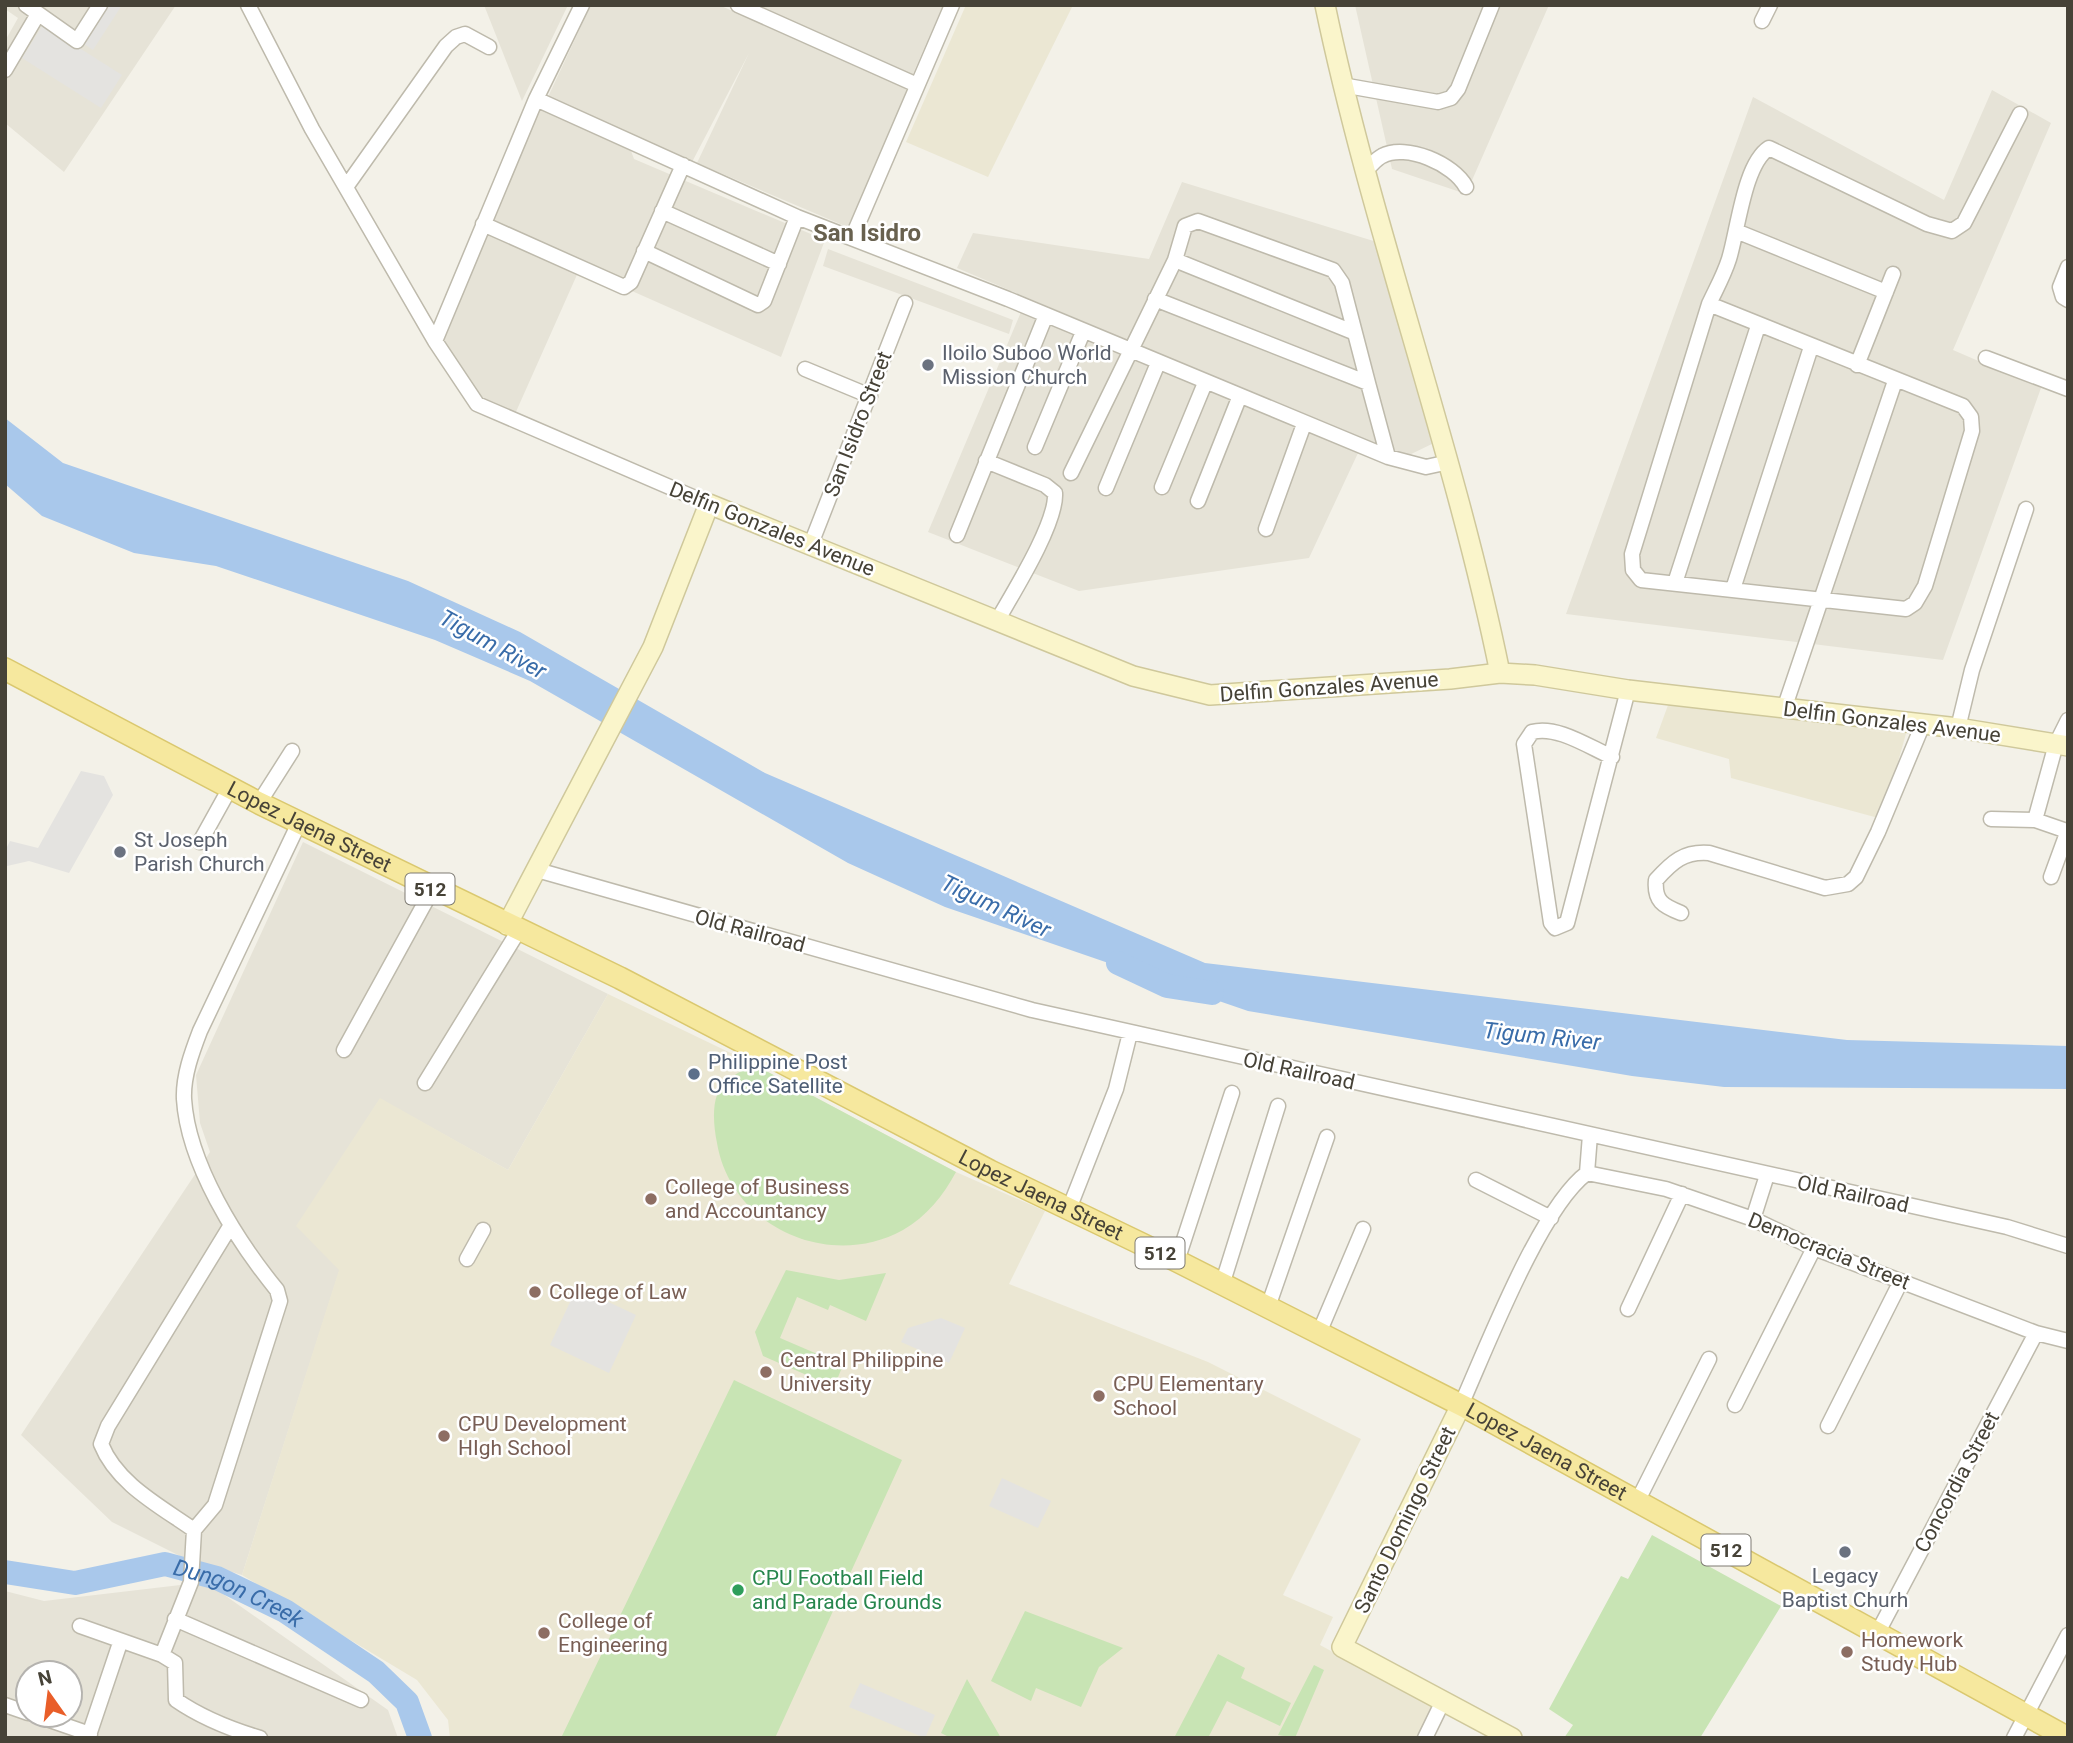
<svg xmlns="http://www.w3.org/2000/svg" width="2073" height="1743" font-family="Roboto,sans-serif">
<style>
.residential{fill:#e6e3d7;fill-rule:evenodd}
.education{fill:#ebe7d3}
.green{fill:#c8e4b4}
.parking{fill:#e4e3e0}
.water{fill:#a9c8eb}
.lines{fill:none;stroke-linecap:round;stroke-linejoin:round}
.river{stroke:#a9c8eb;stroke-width:24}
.street-casing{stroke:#bebaac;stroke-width:17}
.secondary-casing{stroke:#cfc89b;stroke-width:22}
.primary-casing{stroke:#dac86f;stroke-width:24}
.street{stroke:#fff;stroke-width:14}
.secondary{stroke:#faf5cb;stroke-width:19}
.primary{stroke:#f6e89e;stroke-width:21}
.worship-dot{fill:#6b7280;stroke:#fff;stroke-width:2.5}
.service-dot{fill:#5c6f8a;stroke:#fff;stroke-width:2.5}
.education-dot{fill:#8d6e63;stroke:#fff;stroke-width:2.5}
.leisure-dot{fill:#2e9e5b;stroke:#fff;stroke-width:2.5}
.labels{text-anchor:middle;stroke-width:5;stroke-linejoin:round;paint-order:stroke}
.shield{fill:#fff;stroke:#7e7b73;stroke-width:2}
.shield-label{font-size:19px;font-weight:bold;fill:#464237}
.worship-label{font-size:21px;fill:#5b616d;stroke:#fff;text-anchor:start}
.street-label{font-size:21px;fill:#464237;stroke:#fff}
.service-label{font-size:21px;fill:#4e5e75;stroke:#fff;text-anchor:start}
.education-label{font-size:21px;fill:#785e54;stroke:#fff;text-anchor:start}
.leisure-label{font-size:21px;fill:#27864d;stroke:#fff;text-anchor:start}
.water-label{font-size:23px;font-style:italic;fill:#396ca9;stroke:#fff}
.quarter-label{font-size:24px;font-weight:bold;fill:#68614f;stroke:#fff}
</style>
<rect width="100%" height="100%" fill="#f3f1e8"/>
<path class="residential" d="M5,5H176L64,172L5,123V41L18,18L5,9Z
M484,5H568L522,101Z
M591,5H719L909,89L852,229L697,163L749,53L691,164L548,97Z
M754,5H943L912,76Z
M1355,5H1549L1466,194L1392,169Z
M1992,90L2051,123L1953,350L2041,388L1943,660L1566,614L1753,97L1944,200Z
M540,109L631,151L634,159L825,240L781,357L580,268L515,414L481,398L442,342Z
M1182,182L1380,243L1436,442L1405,457L957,268L973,233L1149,259Z
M828,249L1013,320L1009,334L823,266Z
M1021,312L1358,453L1309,558L1079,591L928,532Z
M303,842L608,994L508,1170L380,1099L297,1226L340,1269L242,1575L180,1556L112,1522L21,1435L210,1152L200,1123L196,1075Z
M206,1582L388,1710L398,1738H5V1591L44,1601ZM28,1673H70V1715H28Z"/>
<path class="education" d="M966,5H1073L988,177L906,142Z
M1671,697L1907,730L1882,819L1731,778L1729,759L1656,738Z
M608,994L739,1057L956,1172L1045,1211L1009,1284L1208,1362L1361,1439L1283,1595L1333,1617L1320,1645L1432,1706L1417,1738H450L448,1720L417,1680L242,1575L339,1270L296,1226L380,1098L508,1170Z"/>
<path class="green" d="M753,1064L956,1172C943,1196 927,1216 903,1230C829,1271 731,1227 717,1143C714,1128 712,1109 717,1095C723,1080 740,1072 753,1064Z
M786,1270L839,1280L886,1273L866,1321L830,1305L828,1310L797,1297L780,1338L843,1365L834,1387L763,1356L755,1332Z
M734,1380L902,1460L775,1738H561Z
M1652,1535L1781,1606L1700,1738H1564L1573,1725L1549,1709L1621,1576L1628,1579Z
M1025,1611L1123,1648L1099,1667L1081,1707L1036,1688L1031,1701L991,1681Z
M1218,1654L1245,1668L1241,1678L1291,1703L1280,1726L1227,1701L1208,1738H1174Z
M1314,1665L1324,1670L1295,1738L1278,1735Z
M967,1679L1001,1738H951L941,1733Z"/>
<path class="parking" d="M104,5H122L93,50L81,42Z
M43,25L122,75L101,108L22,58Z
M81,771L104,776L113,795L69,873L29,861L7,866L5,883V851L10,841L38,848Z
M577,1287L636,1315L609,1373L550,1345Z
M941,1318L965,1328L949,1363L901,1342L908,1328Z
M1002,1478L1051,1501L1038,1528L989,1506Z
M860,1683L935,1715L925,1738L849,1707Z"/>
<path class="water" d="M5,418L63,463L408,581L520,632L765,773L1205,963L1847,1040L2068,1046V1089L1724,1087L1632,1076L1248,1011L945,907L848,863L530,681L435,640L216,566L134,553L42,516L5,484Z"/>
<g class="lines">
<g class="river">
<path d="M1118,963L1167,986L1212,993"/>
<path id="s1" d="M5,1572L75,1583L165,1564L217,1578L285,1611L376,1672L407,1702L420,1738"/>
</g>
<g class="street-casing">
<path id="street" d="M26,5L77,41L100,5
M248,5L312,129L435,341L477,404L709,504
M738,5L917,85
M1762,21L1770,5
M5,70L38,14
M1342,85L1438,102L1451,98L1458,89L1492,5
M536,99L797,217L1008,299L1388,457L1426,467L1449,462
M1364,171C1370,167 1376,159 1382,156C1406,143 1454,164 1466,187
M346,187L446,46L456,37L465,34L489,47
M662,211L779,264
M483,224L624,287L631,282L683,165
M1736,231L1886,292
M852,238L952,5
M644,251L758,305L764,301L797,217
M1175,260L1185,226L1198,221L1333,270L1342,283L1368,383
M2068,267L2060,287L2063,297L2068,300
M1155,299L1368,383L1388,457
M1709,304L1632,554L1633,570L1641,580L1906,609L1915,603L1925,586L1972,431L1971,417L1963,406L1709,304C1716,289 1724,275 1729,259C1738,230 1744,164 1769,148L1927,224L1952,231L1964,223L2020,114
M435,341L536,99L582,5
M1986,358L2068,389
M1857,365L1893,274
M805,369L870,396
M1035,447L1083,332
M986,461L1045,485L1055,493C1057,523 1013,593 997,621
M1071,473L1175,260L1353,332
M1162,487L1205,383
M1106,488L1158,363
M1198,501L1239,398
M1266,529L1304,424
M957,535L1046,315
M811,544L905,303
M1675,583L1758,326
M1733,589L1811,347
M1784,709L1895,381
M1958,728L1972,670L2026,509
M1612,757C1589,747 1557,725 1532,732L1524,744L1551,923L1555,928L1567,923L1628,690
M259,803L292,751
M1991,819L2035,820
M200,842L230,788
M537,870L1032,1010L2007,1227L2068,1246
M2051,877L2066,836L2064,830L2035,820L2056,744L2068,720
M1681,913C1663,906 1654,901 1656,880C1672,862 1684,851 1709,853L1825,888L1848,884L1856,877L1878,832L1923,724
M344,1050L432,890
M425,1083L519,930
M1587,1173L1666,1189L1753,1219L1814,1248L2036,1333L2068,1341
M1587,1173L1590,1135
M1476,1180L1551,1218
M1069,1209L1116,1089L1130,1033
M1753,1219L1767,1175
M467,1259L483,1230
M1177,1261L1232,1093
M1222,1285L1278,1106
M1268,1307L1327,1137
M1628,1309L1682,1194
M1319,1333L1363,1229
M1461,1405C1487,1347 1540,1208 1587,1173
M1735,1405L1814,1248
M1828,1426L1901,1281
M1637,1502L1709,1359
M194,1530C160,1506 117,1484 101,1444L108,1426L231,1225
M175,1619L361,1700
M80,1626L162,1655L191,1582L194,1530L215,1505L280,1301L277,1290C237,1241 188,1164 184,1099C183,1076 192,1052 200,1031L299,823
M1878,1632L2036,1333
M162,1655L175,1663L176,1700C202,1718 230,1729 260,1738
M5,1705L28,1713
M35,1715L90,1734
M88,1738L120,1643
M1425,1738L1443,1701
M2014,1738L2068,1635"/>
</g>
<g class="secondary-casing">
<path id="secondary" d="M1325,5C1372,230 1454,447 1500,673
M507,925L653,647L709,504L1133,676L1210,695L1450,679L1500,673L1535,675L1628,690L1958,728L2068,746
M1461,1405L1342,1647L1512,1738"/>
</g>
<g class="primary-casing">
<g id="primary">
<path id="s2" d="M5,669L259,803L620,978L990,1171L1177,1261L1467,1408L2068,1738"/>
</g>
</g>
<use href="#street" class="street"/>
<use href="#secondary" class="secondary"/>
<use href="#primary" class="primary"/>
</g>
<g class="worship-dot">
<circle cx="928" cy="365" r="7"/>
<circle cx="120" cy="852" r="7"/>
<circle cx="1845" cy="1552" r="7"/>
</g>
<circle class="service-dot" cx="694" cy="1074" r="7"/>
<g class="education-dot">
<circle cx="651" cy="1199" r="7"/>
<circle cx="535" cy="1292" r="7"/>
<circle cx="766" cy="1372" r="7"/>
<circle cx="1099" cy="1396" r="7"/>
<circle cx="444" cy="1436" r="7"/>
<circle cx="544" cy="1633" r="7"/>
<circle cx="1847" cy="1652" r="7"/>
</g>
<circle class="leisure-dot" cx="738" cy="1590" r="7"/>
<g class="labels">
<g class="shield">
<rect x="405.5" y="873.5" width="49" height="31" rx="5"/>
<rect x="1135.5" y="1237.5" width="49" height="31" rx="5"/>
<rect x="1701.5" y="1534.5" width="49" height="31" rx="5"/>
</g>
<g class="shield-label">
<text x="430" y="896">512</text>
<text x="1160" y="1260">512</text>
<text x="1726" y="1557">512</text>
</g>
<g class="worship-label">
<text x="942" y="360">Iloilo Suboo World<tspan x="942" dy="24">Mission Church</tspan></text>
<text x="134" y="847">St Joseph<tspan x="134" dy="24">Parish Church</tspan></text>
<text x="1845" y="1583" text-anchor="middle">Legacy<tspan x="1845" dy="24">Baptist Churh</tspan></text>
</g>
<g class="street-label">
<text transform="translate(858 424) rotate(-69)" y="7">San Isidro Street</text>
<text transform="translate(772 529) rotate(22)" y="7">Delfin Gonzales Avenue</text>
<text transform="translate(1329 687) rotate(-4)" y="7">Delfin Gonzales Avenue</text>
<text transform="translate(1892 722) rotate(7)" y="7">Delfin Gonzales Avenue</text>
<text dy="7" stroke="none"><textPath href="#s2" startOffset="343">Lopez Jaena Street</textPath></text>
<text transform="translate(750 931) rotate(15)" y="7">Old Railroad</text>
<text transform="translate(1299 1071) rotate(12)" y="7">Old Railroad</text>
<text dy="7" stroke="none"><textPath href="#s2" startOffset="1162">Lopez Jaena Street</textPath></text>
<text transform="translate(1853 1194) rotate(12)" y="7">Old Railroad</text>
<text transform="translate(1829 1251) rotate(22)" y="7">Democracia Street</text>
<text dy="7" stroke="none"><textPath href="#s2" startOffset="1729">Lopez Jaena Street</textPath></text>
<text transform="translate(1957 1482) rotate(-62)" y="7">Concordia Street</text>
<text transform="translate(1405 1520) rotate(-64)" y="7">Santo Domingo Street</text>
</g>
<g class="service-label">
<text x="708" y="1069">Philippine Post<tspan x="708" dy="24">Office Satellite</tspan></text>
</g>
<g class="education-label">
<text x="665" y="1194">College of Business<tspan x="665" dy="24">and Accountancy</tspan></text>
<text x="549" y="1299">College of Law</text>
<text x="780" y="1367">Central Philippine<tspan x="780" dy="24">University</tspan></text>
<text x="1113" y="1391">CPU Elementary<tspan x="1113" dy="24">School</tspan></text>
<text x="458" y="1431">CPU Development<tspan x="458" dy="24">HIgh School</tspan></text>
<text x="558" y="1628">College of<tspan x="558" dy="24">Engineering</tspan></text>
<text x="1861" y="1647">Homework<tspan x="1861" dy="24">Study Hub</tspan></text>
</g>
<g class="leisure-label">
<text x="752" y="1585">CPU Football Field<tspan x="752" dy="24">and Parade Grounds</tspan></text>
</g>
<g class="water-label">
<text transform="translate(493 644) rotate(29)" y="8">Tigum River</text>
<text transform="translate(996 906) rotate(25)" y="8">Tigum River</text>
<text transform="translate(1542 1036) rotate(6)" y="8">Tigum River</text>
<text dy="8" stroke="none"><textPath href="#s1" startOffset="242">Dungon Creek</textPath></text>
</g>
<g class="quarter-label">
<text x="867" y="241">San Isidro</text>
</g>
</g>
<rect width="2073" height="1743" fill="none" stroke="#464237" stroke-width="14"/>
<g transform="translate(49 1694) rotate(346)"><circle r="33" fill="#ffffff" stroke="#b5b3af" stroke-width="2"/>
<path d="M0-5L12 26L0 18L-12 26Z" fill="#e95e29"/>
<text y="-10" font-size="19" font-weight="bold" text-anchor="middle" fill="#464237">N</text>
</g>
</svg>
